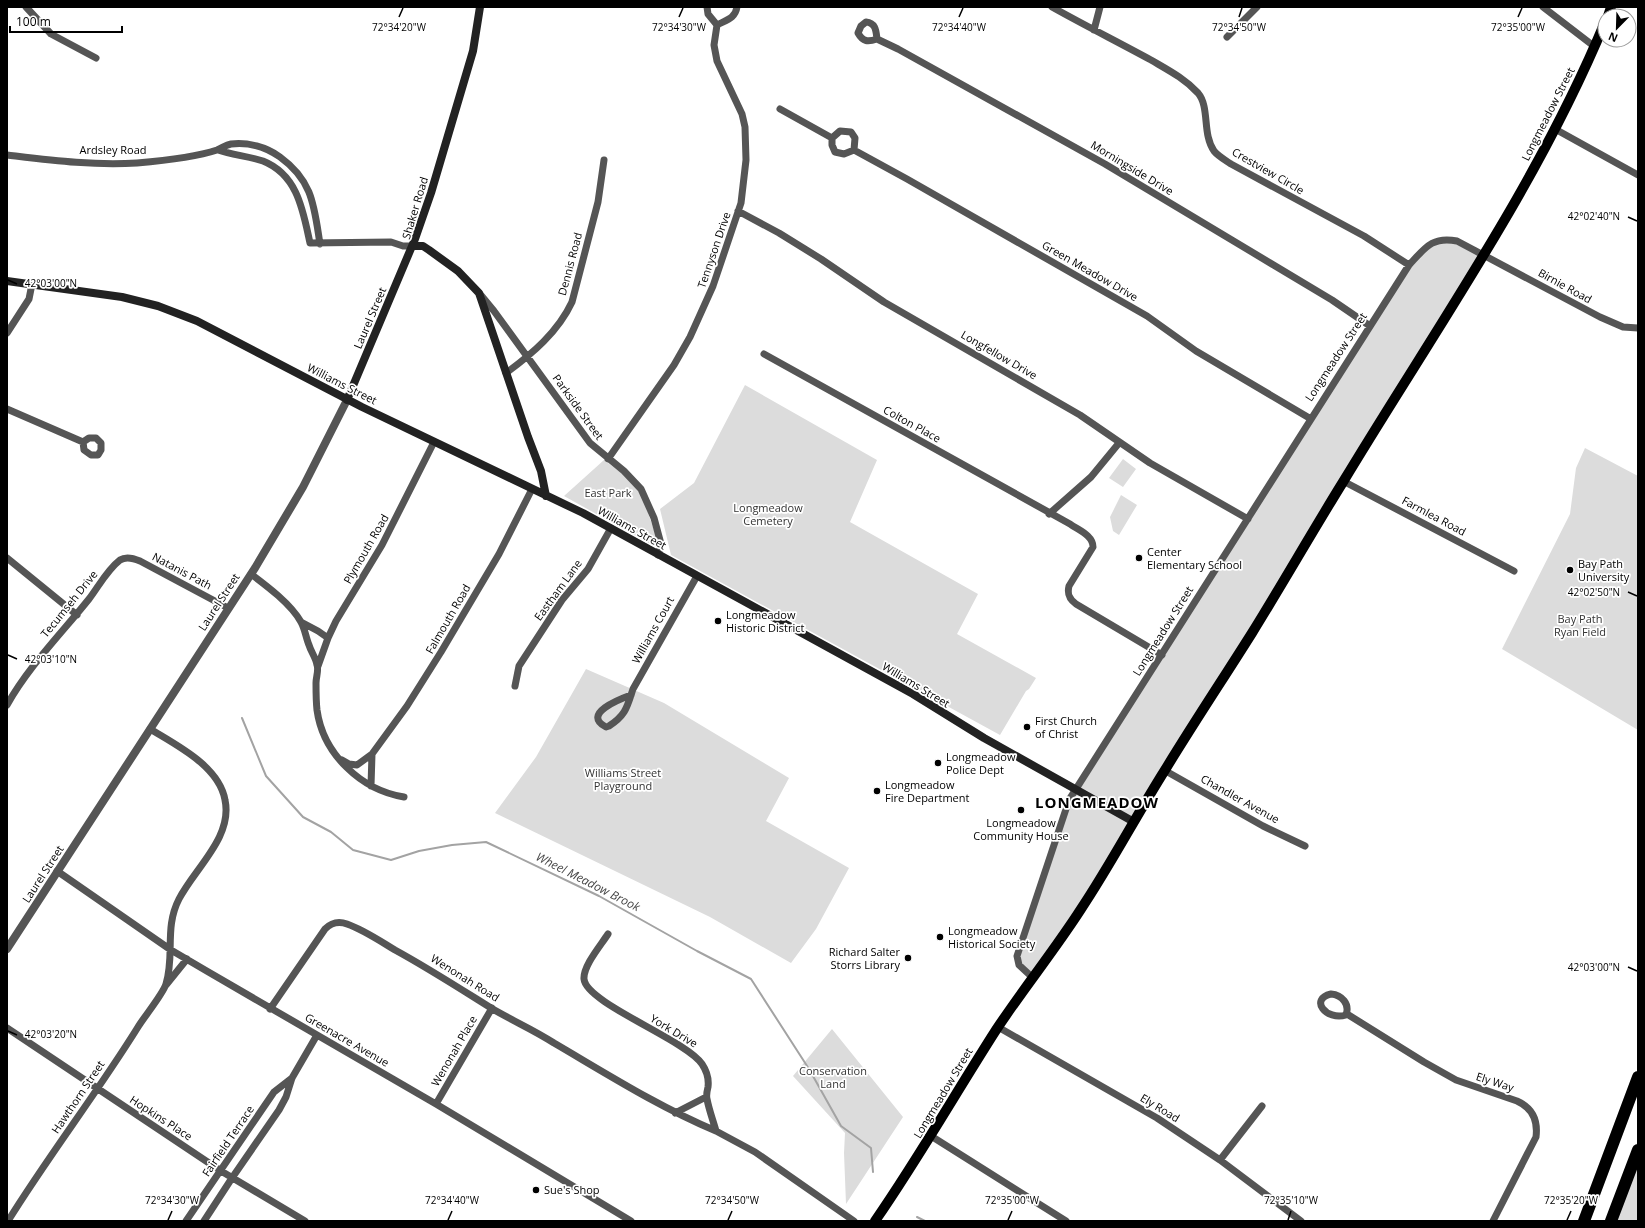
<svg xmlns="http://www.w3.org/2000/svg" width="1645" height="1228" font-family="'Open Sans',sans-serif">
<style>
.green{fill:#dcdcdc}
.lines{fill:none;stroke-linecap:round;stroke-linejoin:round}
.stream{stroke:#a3a3a3;stroke-width:2}
.minor{stroke:#555;stroke-width:7}
.tertiary{stroke:#555;stroke-width:8}
.secondary{stroke:#222;stroke-width:8}
.primary{stroke:#000;stroke-width:10}
.motorway{stroke:#000;stroke-width:12}
.ticks{fill:none;stroke:#000;stroke-width:1.5}
.poi-dot{fill:#000;stroke:#fff;stroke-width:1.5}
.labels{text-anchor:middle;stroke-width:3.5;stroke-linejoin:round;paint-order:stroke}
.street-label{font-size:11px;fill:#000;stroke:#fff}
.park-label{font-size:11px;fill:#333;stroke:#fff}
.poi-label{font-size:11px;fill:#000;stroke:#fff;text-anchor:start}
.water-label{font-size:12px;font-style:italic;fill:#444;stroke:#fff}
.district-label{font-size:15px;font-weight:bold;letter-spacing:1px;fill:#000;stroke:#fff}
.ticks-label{font-size:10px;text-anchor:middle;fill:#000;stroke:#fff;stroke-width:3.5;stroke-linejoin:round;paint-order:stroke}
</style>
<rect width="100%" height="100%" fill="#fff"/>
<path class="green" d="M1447,239L1484,255L1033,978L1019,965L1017,956L1064,814L1409,265L1426,246Z
M745,385L877,460L850,522L978,594L957,634L1036,678L1029,689L1026,691L1000,735L671,555L660,509L694,483Z
M1585,448L1638,476V730L1502,649L1570,514L1576,468Z
M1123,459L1136,469L1123,487L1109,478Z
M604,460L627,477L642,495L658,542L654,546L564,496Z
M1121,495L1137,505L1119,535L1113,531L1110,517Z
M586,669L664,703L789,778L766,821L849,868L816,929L791,963L710,917L495,813L536,757Z
M832,1029L903,1117L846,1204L844,1153L845,1133L793,1076Z
M1638,1140V1221H1608Z"/>
<g class="lines">
<path class="stream" d="M242,718L266,776L303,817L331,832L353,850L391,860L419,851L452,845L486,842L599,896L697,951L751,979L809,1069L841,1126L871,1148L873,1172
M917,1217L925,1221"/>
<path class="minor" d="M26,7L51,34L96,58
M707,7L708,14L717,25C726,20 735,19 737,7
M1052,7C1084,25 1118,42 1151,60C1168,70 1184,78 1198,93C1210,107 1202,134 1214,151C1218,156 1225,160 1231,164L1364,236L1409,265
M1543,7L1595,47
M1094,30L1100,7
M1227,37L1257,7
M877,39C876,31 876,23 866,22L861,26L858,33C863,42 868,42 877,39L898,49L1105,164L1332,300L1370,326
M780,109L832,138L840,131L851,132L855,138L854,150L907,179L1147,316L1196,351L1311,419
M1555,129L1638,175
M832,138V145L835,152L844,154L854,150
M218,150C232,155 248,156 263,161C298,175 303,211 310,243L391,242L403,246H413
M7,155C49,160 94,166 137,163C160,161 196,157 217,150C222,148 226,145 231,144C248,142 266,147 280,157C313,181 314,206 320,244
M738,211L779,233L821,259L884,302L1080,415L1150,463L1248,519
M480,294L494,311L590,443L624,471L641,489L654,518L661,544L658,555
M7,333L29,299L32,284
M764,354L1070,524C1078,530 1093,535 1093,547L1069,586C1067,594 1069,599 1076,604L1162,655
M506,373C532,354 558,332 572,302L598,202L604,160
M7,409L83,442
M89,438H96L101,443V450L98,455H91L84,450L83,442Z
M608,459L674,365L690,337L713,286L741,203L746,160L745,127L742,114L717,61L714,45L717,25
M1343,481L1514,571
M1049,514L1091,477L1119,443
M7,558L77,615
M251,574C267,586 291,604 301,622C305,629 306,638 309,645C311,652 316,658 317,665C319,670 316,677 316,683C316,692 316,701 317,710C323,754 361,790 404,797
M301,622L318,631L328,638
M318,666L328,638L336,621L382,545L434,442
M515,686L519,666L562,600L588,569L611,528
M631,695C620,699 581,714 606,727L609,726C626,715 627,707 633,689L697,576
M7,705C29,666 61,634 89,599C99,586 107,570 120,560C126,556 133,558 140,561L228,608
M342,760L349,764L357,765L372,754
M1164,770L1263,826L1305,846
M371,786L372,754L407,706L441,652L499,554L532,489
M57,871L171,950L205,970L436,1104L631,1221
M608,934C601,945 583,966 584,979C586,1003 686,1040 702,1064C706,1070 709,1079 708,1087C707,1091 706,1095 707,1099C709,1110 713,1120 716,1131L755,1152L854,1221
M1033,978L1019,965L1017,956L1069,800L1409,265C1425,248 1432,236 1457,241L1600,317L1623,327L1638,328
M166,985L187,959
M1331,994C1342,995 1350,1004 1346,1015C1326,1021 1309,999 1331,994Z
M270,1009L325,929C332,922 339,921 347,924C364,930 380,941 395,950C428,968 459,988 491,1008C511,1020 534,1030 554,1043C607,1074 659,1107 716,1131
M1347,1014L1424,1062L1456,1080L1517,1101C1533,1108 1538,1121 1536,1137L1493,1221
M998,1027L1157,1118L1220,1160L1301,1221
M7,1028L221,1171L305,1221
M436,1104L492,1008
M675,1113L706,1097
M931,1136L1066,1221
M1220,1160L1262,1106
M8,1221C49,1155 97,1093 138,1027C144,1017 163,994 166,984C175,955 164,928 179,899C195,868 233,837 225,800C219,766 176,745 150,729
M186,1221L274,1092L292,1078
M204,1221L232,1178L279,1110L286,1097L292,1078L317,1035"/>
<path class="tertiary" d="M7,949L255,568L303,487L347,400"/>
<path class="secondary" d="M413,246H423L429,250L458,271L479,293L528,437L541,471L546,496
M7,281L122,297L158,306L197,321L362,407L583,513L913,694L984,738L1134,822
M347,400L415,239L431,193L473,51L480,7"/>
<path class="primary" d="M1608,16L1611,7
M875,1221C918,1159 955,1094 996,1030C1023,989 1054,951 1081,909C1111,864 1136,816 1165,770C1193,724 1223,679 1252,633C1283,583 1312,532 1343,482C1434,331 1537,186 1605,22"/>
<path class="motorway" d="M1584,1221L1638,1077
M1611,1221L1638,1150"/>
</g>
<path class="ticks" d="M399,17L403,8M679,17L683,8M959,17L963,8M1239,17L1242,8M1518,17L1522,8M1628,217L1637,221M8,280L17,284M1628,592L1637,596M8,655L17,659M1628,967L1637,971M8,1031L17,1035M168,1220L172,1211M448,1220L452,1211M728,1220L732,1211M1008,1220L1012,1211M1288,1220L1291,1211M1567,1220L1571,1211"/>
<g class="poi-dot">
<circle cx="1139" cy="558" r="4"/>
<circle cx="1570" cy="570" r="4"/>
<circle cx="718" cy="621" r="4"/>
<circle cx="1027" cy="727" r="4"/>
<circle cx="938" cy="763" r="4"/>
<circle cx="877" cy="791" r="4"/>
<circle cx="1021" cy="810" r="4"/>
<circle cx="940" cy="937" r="4"/>
<circle cx="908" cy="958" r="4"/>
<circle cx="536" cy="1190" r="4"/>
</g>
<g class="labels">
<g class="street-label">
<text transform="translate(1548 114) rotate(-63)" y="4">Longmeadow Street</text>
<text x="113" y="154">Ardsley Road</text>
<text transform="translate(1132 168) rotate(31)" y="4">Morningside Drive</text>
<text transform="translate(1268 171) rotate(30)" y="4">Crestview Circle</text>
<text transform="translate(415 208) rotate(-73)" y="4">Shaker Road</text>
<text transform="translate(714 250) rotate(-71)" y="4">Tennyson Drive</text>
<text transform="translate(570 264) rotate(-75)" y="4">Dennis Road</text>
<text transform="translate(1090 271) rotate(30)" y="4">Green Meadow Drive</text>
<text transform="translate(1565 286) rotate(29)" y="4">Birnie Road</text>
<text transform="translate(370 318) rotate(-67)" y="4">Laurel Street</text>
<text transform="translate(999 355) rotate(30)" y="4">Longfellow Drive</text>
<text transform="translate(1336 357) rotate(-57)" y="4">Longmeadow Street</text>
<text transform="translate(342 384) rotate(27)" y="4">Williams Street</text>
<text transform="translate(578 407) rotate(54)" y="4">Parkside Street</text>
<text transform="translate(912 424) rotate(29)" y="4">Colton Place</text>
<text transform="translate(1434 516) rotate(28)" y="4">Farmlea Road</text>
<text transform="translate(632 528) rotate(29)" y="4">Williams Street</text>
<text transform="translate(366 549) rotate(-60)" y="4">Plymouth Road</text>
<text transform="translate(182 571) rotate(28)" y="4">Natanis Path</text>
<text transform="translate(558 590) rotate(-54)" y="4">Eastham Lane</text>
<text transform="translate(219 602) rotate(-57)" y="4">Laurel Street</text>
<text transform="translate(69 604) rotate(-51)" y="4">Tecumseh Drive</text>
<text transform="translate(448 619) rotate(-60)" y="4">Falmouth Road</text>
<text transform="translate(653 630) rotate(-61)" y="4">Williams Court</text>
<text transform="translate(1163 631) rotate(-58)" y="4">Longmeadow Street</text>
<text transform="translate(916 685) rotate(31)" y="4">Williams Street</text>
<text transform="translate(1240 799) rotate(29)" y="4">Chandler Avenue</text>
<text transform="translate(43 874) rotate(-57)" y="4">Laurel Street</text>
<text transform="translate(465 978) rotate(32)" y="4">Wenonah Road</text>
<text transform="translate(674 1031) rotate(31)" y="4">York Drive</text>
<text transform="translate(347 1040) rotate(30)" y="4">Greenacre Avenue</text>
<text transform="translate(454 1051) rotate(-60)" y="4">Wenonah Place</text>
<text transform="translate(1495 1082) rotate(18)" y="4">Ely Way</text>
<text transform="translate(943 1093) rotate(-59)" y="4">Longmeadow Street</text>
<text transform="translate(78 1097) rotate(-56)" y="4">Hawthorn Street</text>
<text transform="translate(1160 1108) rotate(31)" y="4">Ely Road</text>
<text transform="translate(161 1118) rotate(33)" y="4">Hopkins Place</text>
<text transform="translate(228 1141) rotate(-56)" y="4">Fairfield Terrace</text>
</g>
<g class="park-label">
<text x="608" y="497">East Park</text>
<text x="768" y="512">Longmeadow<tspan x="768" dy="13">Cemetery</tspan></text>
<text x="1580" y="623">Bay Path<tspan x="1580" dy="13">Ryan Field</tspan></text>
<text x="623" y="777">Williams Street<tspan x="623" dy="13">Playground</tspan></text>
<text x="833" y="1075">Conservation<tspan x="833" dy="13">Land</tspan></text>
</g>
<g class="poi-label">
<text x="1147" y="556">Center<tspan x="1147" dy="13">Elementary School</tspan></text>
<text x="1578" y="568">Bay Path<tspan x="1578" dy="13">University</tspan></text>
<text x="726" y="619">Longmeadow<tspan x="726" dy="13">Historic District</tspan></text>
<text x="1035" y="725">First Church<tspan x="1035" dy="13">of Christ</tspan></text>
<text x="946" y="761">Longmeadow<tspan x="946" dy="13">Police Dept</tspan></text>
<text x="885" y="789">Longmeadow<tspan x="885" dy="13">Fire Department</tspan></text>
<text x="1021" y="827" text-anchor="middle">Longmeadow<tspan x="1021" dy="13">Community House</tspan></text>
<text x="948" y="935">Longmeadow<tspan x="948" dy="13">Historical Society</tspan></text>
<text x="900" y="956" text-anchor="end">Richard Salter<tspan x="900" dy="13">Storrs Library</tspan></text>
<text x="544" y="1194">Sue's Shop</text>
</g>
<g class="water-label">
<text transform="translate(588 882) rotate(27)" y="4">Wheel Meadow Brook</text>
</g>
<g class="district-label">
<text x="1097" y="808">LONGMEADOW</text>
</g>
</g>
<g class="ticks-label">
<text x="679" y="31">72°34'30"W</text>
<text x="959" y="31">72°34'40"W</text>
<text x="1239" y="31">72°34'50"W</text>
<text x="1518" y="31">72°35'00"W</text>
<text x="399" y="31">72°34'20"W</text>
<text x="1594" y="220">42°02'40"N</text>
<text x="51" y="287">42°03'00"N</text>
<text x="1594" y="596">42°02'50"N</text>
<text x="51" y="663">42°03'10"N</text>
<text x="1594" y="971">42°03'00"N</text>
<text x="51" y="1038">42°03'20"N</text>
<text x="172" y="1204">72°34'30"W</text>
<text x="452" y="1204">72°34'40"W</text>
<text x="732" y="1204">72°34'50"W</text>
<text x="1012" y="1204">72°35'00"W</text>
<text x="1291" y="1204">72°35'10"W</text>
<text x="1571" y="1204">72°35'20"W</text>
</g>
<rect width="1645" height="1228" fill="none" stroke="#000000" stroke-width="16"/>
<g transform="translate(1617 28) rotate(203)"><circle r="19" fill="#ffffff" stroke="#999999"/>
<path d="M0-3L7 15L0 10L-7 15Z" fill="#000000"/>
<text y="-6" font-size="11" font-weight="bold" text-anchor="middle" fill="#000000">N</text>
</g>
<path d="M10 26v6h112v-6" fill="none" stroke="#000000" stroke-width="2"/>
<text x="16" y="26" font-size="12" fill="#000000" stroke="#ffffff" stroke-width="3" paint-order="stroke">100 m</text>
</svg>
